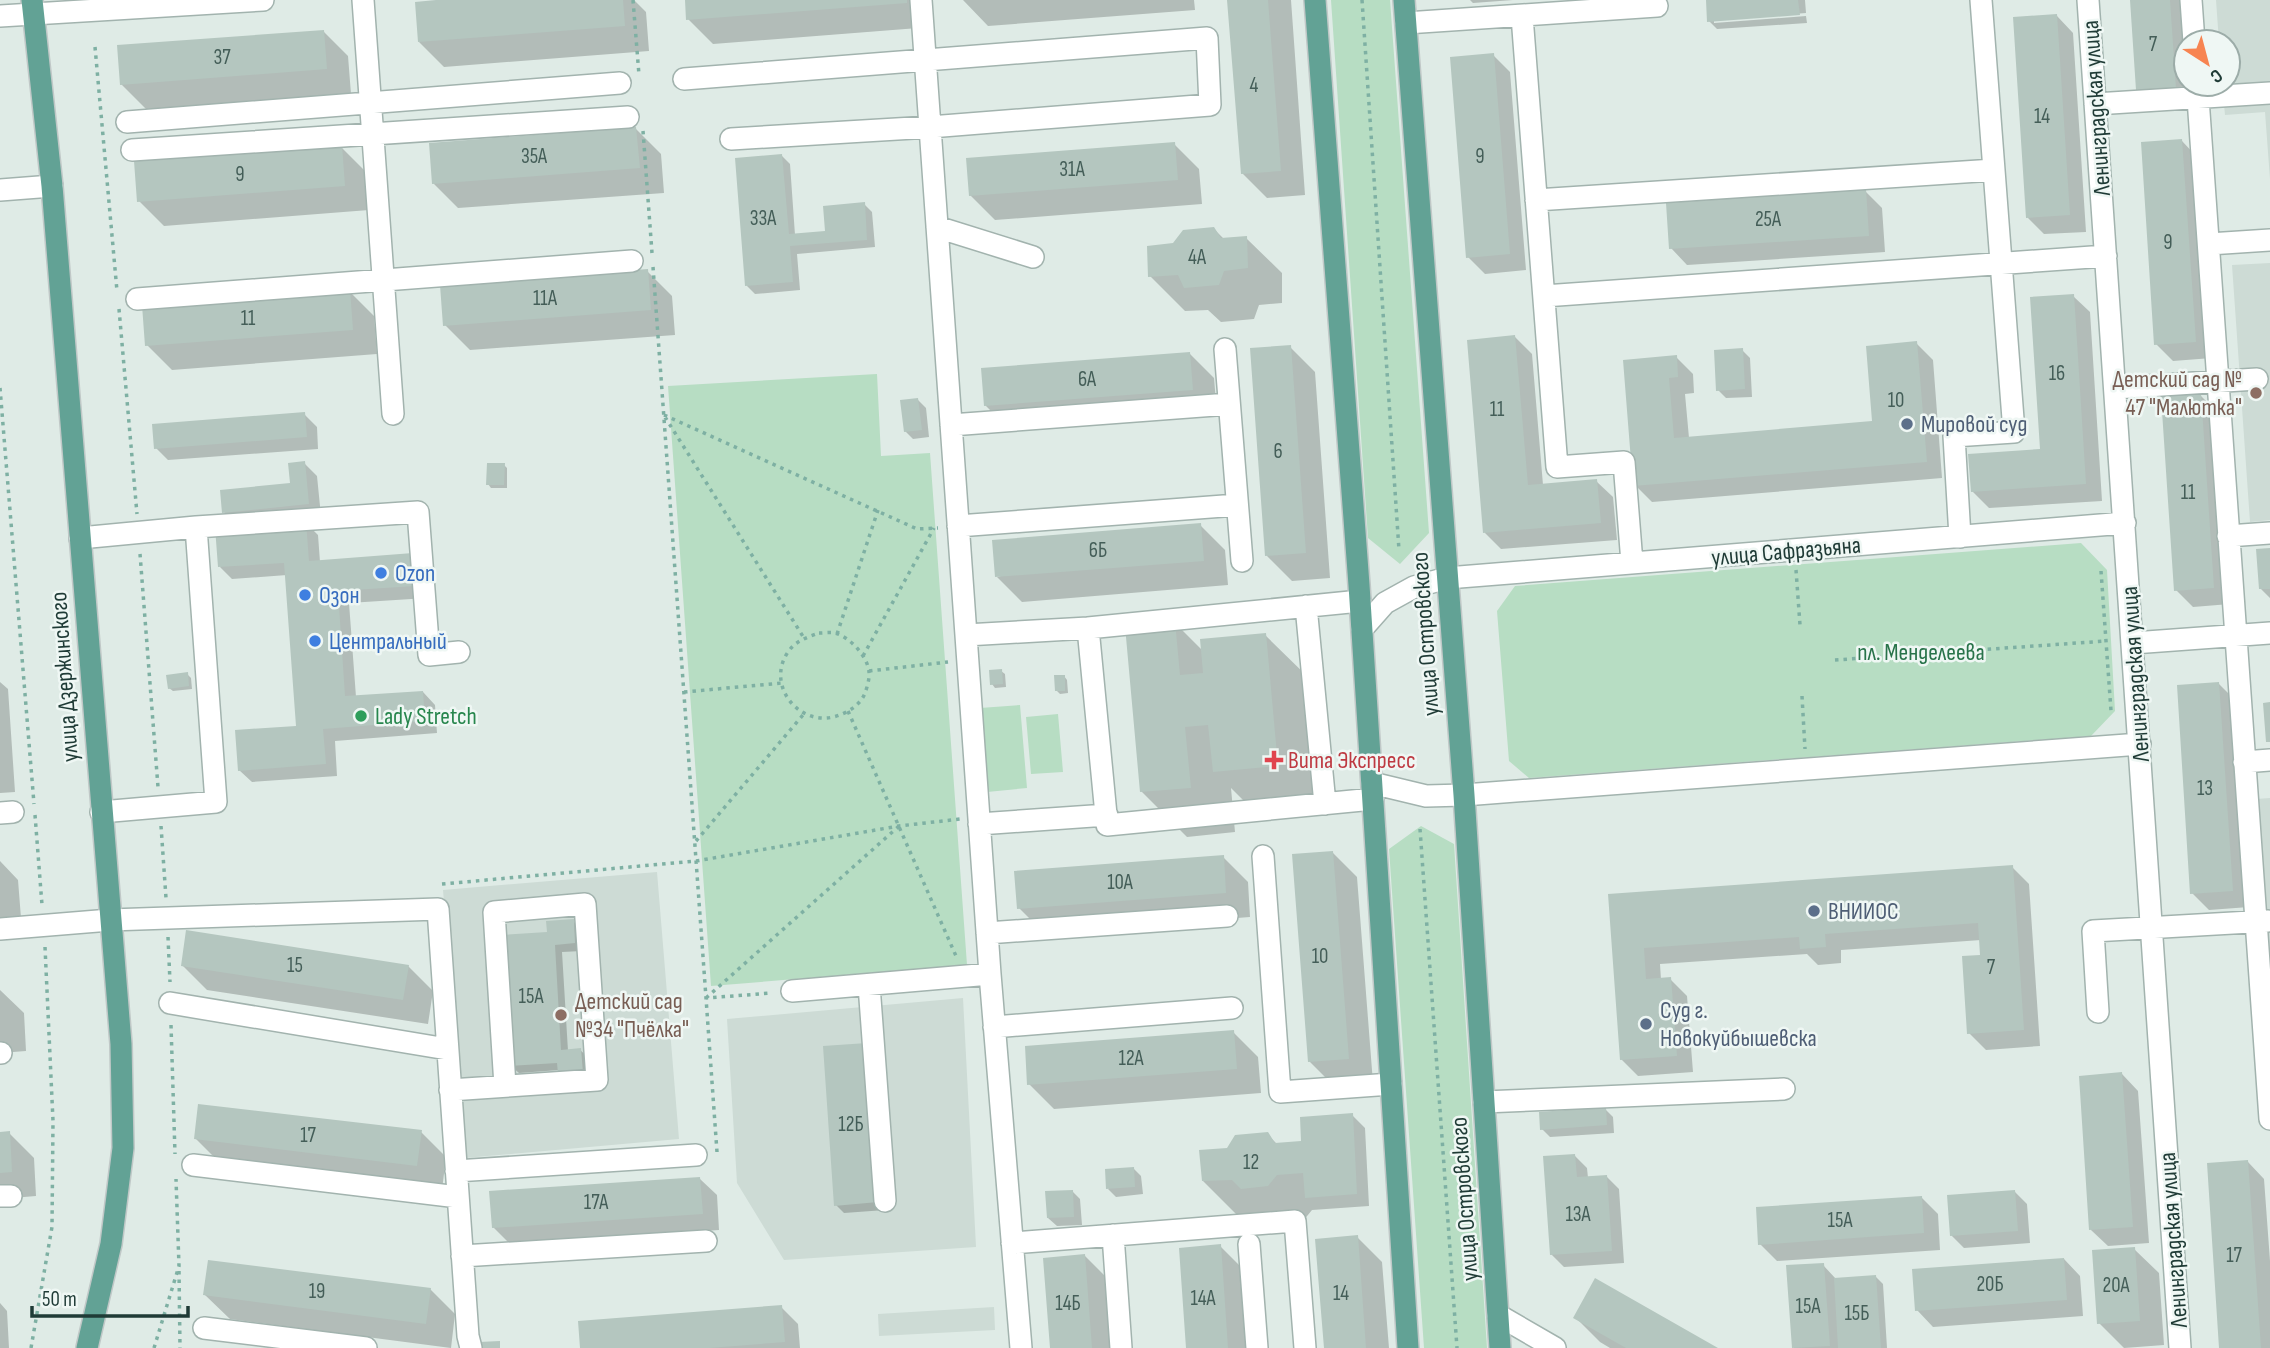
<svg xmlns="http://www.w3.org/2000/svg" width="2270" height="1348" font-family="'Sofia Sans Condensed',sans-serif">
<style>
.built{fill:#cddbd5}
.green{fill:#b7ddc3}
.shadow{fill:#0003}
.building{fill:#b4c6bf}
.lines{fill:none;stroke-linecap:round;stroke-linejoin:round}
.minor-casing{stroke:#a2b3ae;stroke-width:24}
.major-casing{stroke:#c0c8c7;stroke-width:24}
.path{stroke:#7eb0a3;stroke-width:3.5;stroke-dasharray:3.5 5;stroke-linecap:butt}
.minor{stroke:#fff;stroke-width:21}
.major{stroke:#62a295;stroke-width:21}
.education-dot{fill:#8d6e63;stroke:#eff7f4;stroke-width:2.5}
.service-dot{fill:#5c6f8a;stroke:#eff7f4;stroke-width:2.5}
.shop-dot{fill:#3f7fe0;stroke:#eff7f4;stroke-width:2.5}
.leisure-dot{fill:#2e9e5b;stroke:#eff7f4;stroke-width:2.5}
.health-dot{fill:#e0444e;stroke:#eff7f4;stroke-width:2.5}
.labels{text-anchor:middle;stroke-width:5;stroke-linejoin:round;paint-order:stroke}
.number-label{font-size:21px;fill:#445e58}
.street-label{font-size:24px;fill:#1f3b36;stroke:#eff7f4}
.education-label{font-size:24px;fill:#785e54;stroke:#eff7f4;text-anchor:end}
.service-label{font-size:24px;fill:#4e5e75;stroke:#eff7f4;text-anchor:start}
.shop-label{font-size:24px;fill:#366cbe;stroke:#eff7f4;text-anchor:start}
.park-label{font-size:24px;fill:#28734a;stroke:#eff7f4}
.leisure-label{font-size:24px;fill:#27864d;stroke:#eff7f4;text-anchor:start}
.health-label{font-size:24px;fill:#be3a42;stroke:#eff7f4;text-anchor:start}
</style>
<rect width="100%" height="100%" fill="#dfebe6"/>
<path class="built" d="M2216,0H2270V179L2265,112L2225,115L2222,84H2228V42H2219Z
M2270,263V520L2250,522L2232,265Z
M2270,798V977L2256,799Z
M657,872L679,1139L465,1158L443,890Z
M963,998L976,1247L784,1260L737,1183L727,1019Z
M994,1307L995,1330L879,1336L878,1314Z"/>
<path class="green" d="M1331,0H1390L1429,533L1400,564L1368,538Z
M877,374L881,456L930,453L967,965L711,986L668,386Z
M2081,543L2107,570L2115,711L2091,736L1529,778L1509,761L1497,611L1515,586Z
M1020,705L1027,788L987,792L980,708Z
M1058,714L1063,772L1031,774L1026,717Z
M1421,826L1454,844L1487,1348H1424L1389,849Z"/>
<path class="shadow" d="M458,0H634L646,12L649,51L444,67L419,42Z
M687,0H929L931,27L713,44L688,19Z
M963,0H1194L1195,10L988,26Z
M1229,0H1291L1305,195L1267,198L1242,173Z
M1470,0H1513L1473,3Z
M1708,0H1805L1806,13L1714,20V23L1806,16L1807,23L1717,29L1709,21Z
M2132,0H2185L2186,84H2191L2192,104L2155,106L2138,90Z
M2057,16L2073,33L2086,232L2044,234L2028,218Z
M323,31L348,56L351,94L146,109L121,84Z
M1493,55L1510,72L1526,270L1485,274L1468,257Z
M636,129L661,154L664,193L458,208L433,183Z
M2182,141L2198,158L2212,358L2173,361L2156,344Z
M1174,144L1199,169L1202,204L995,220L970,195Z
M341,147L366,172L369,210L164,226L139,201Z
M782,156L790,164L795,235L827,232L864,204L872,212L875,247L797,254L800,290L755,294L747,286Z
M1865,191L1882,208L1885,252L1687,265L1671,248Z
M1214,229L1224,239L1246,238L1282,273V303L1259,305L1254,319L1221,322L1208,310L1185,311L1150,276L1174,245Z
M647,271L672,296L675,335L470,350L445,325Z
M349,291L374,316L377,354L172,370L147,345Z
M2073,296L2090,312L2102,501L1989,508L1972,491L2041,451Z
M1515,337L1532,354L1543,485L1596,481L1613,497L1617,540L1501,549L1485,533Z
M1916,343L1933,360L1942,478L1652,502L1635,485L1625,361L1676,357L1693,374L1694,393L1685,394L1689,438L1874,423Z
M1290,347L1315,372L1330,578L1292,581L1267,556Z
M1742,350L1750,358L1752,397L1726,398L1718,390Z
M1189,353L1214,378L1217,414L1010,430L985,405Z
M2200,395L2217,412L2230,604L2193,607L2176,590Z
M918,400L926,408L929,437L913,439L905,431Z
M304,414L317,427L318,449L168,460L156,448Z
M304,463L317,476L321,516L305,522L318,535L320,562L412,555L427,598L349,603L356,697L423,692L435,705L437,733L335,741L337,776L252,782L239,770L298,728L287,575L232,579L220,567L239,527L224,512L292,485Z
M504,465L507,468V488H491L488,484Z
M1200,525L1225,550L1228,585L1022,602L997,577Z
M2270,550V598L2261,589Z
M1175,623L1203,651L1265,635L1311,680L1323,802L1260,817L1231,788L1235,832L1187,837L1141,791Z
M1001,671L1005,674L1006,687L995,688L992,684Z
M187,674L191,678L192,689L173,691L169,688Z
M1064,676L1067,680L1068,693L1060,694L1056,690Z
M0,682L8,689L15,792L0,793Z
M2218,683L2235,700L2249,907L2209,910L2192,893Z
M1332,852L1357,877L1373,1083L1334,1086L1309,1061Z
M1223,857L1248,882L1250,917L1044,933L1019,908Z
M0,861L18,880L21,918L0,920Z
M2012,867L2029,884L2040,1046L1986,1050L1969,1033L1982,957L1981,940L1841,950V963L1818,965L1807,954L1660,964L1661,980L1670,979L1687,996L1693,1072L1638,1076L1621,1059L1610,896Z
M573,921L581,929L582,951L562,952L568,1051L580,1050L589,1058L590,1080L559,1070L519,1073L510,1065L549,934Z
M183,966H408L433,991L428,1024L207,990Z
M0,990L24,1013L26,1051L0,1053Z
M1233,1032L1258,1057L1261,1093L1054,1109L1029,1084Z
M825,1047L885,1210L844,1213L836,1205Z
M2122,1074L2138,1091L2149,1243L2108,1246L2091,1230Z
M1605,1109L1613,1117L1614,1133L1550,1137L1542,1129Z
M1352,1115L1365,1128L1369,1206L1312,1210L1303,1221L1238,1216L1203,1181L1228,1150L1267,1134L1277,1144L1303,1146Z
M421,1132L446,1157L442,1190L220,1163L196,1139Z
M0,1133H9L34,1158L36,1196L0,1199Z
M1575,1156L1587,1168L1588,1178L1607,1177L1619,1189L1624,1263L1564,1267L1551,1254Z
M2248,1162L2264,1179L2270,1261V1348H2221Z
M1133,1168L1141,1176L1143,1194L1116,1197L1108,1189Z
M700,1179L717,1195L719,1230L510,1244L493,1227Z
M1072,1191L1080,1199L1082,1225L1057,1226L1048,1218Z
M2015,1192L2027,1204L2030,1243L1964,1248L1951,1235Z
M1921,1197L1938,1214L1940,1250L1777,1261L1760,1244Z
M1357,1237L1382,1262L1389,1348H1326Z
M1220,1246L1245,1271L1250,1348H1187Z
M2134,1249L2159,1273L2164,1345L2124,1348L2099,1323Z
M1085,1256L1110,1281L1114,1348H1051Z
M2064,1259L2080,1276L2083,1316L1933,1327L1917,1310Z
M1823,1265L1836,1279L1875,1276L1883,1284L1887,1348H1794L1788,1267Z
M430,1289L455,1314L451,1348L230,1319L205,1295Z
M0,1303L7,1311L9,1348H0Z
M781,1307L798,1324L800,1348H582Z
M1575,1317L1715,1348H1610L1600,1342Z"/>
<path class="building" d="M436,0H623L625,26L418,42L415,2Z
M685,0H907V3L686,20Z
M1227,0H1268L1281,171L1241,174Z
M1706,0H1798L1800,15L1707,22Z
M2130,0H2170L2176,88L2136,90Z
M2057,14L2070,215L2026,218L2013,17Z
M324,30L327,69L120,85L117,45Z
M1494,53L1510,254L1466,258L1450,57Z
M636,127L640,168L432,184L429,143Z
M2182,139L2196,342L2154,345L2141,142Z
M1175,142L1178,180L969,196L966,158Z
M342,145L345,186L137,202L134,161Z
M782,154L789,234L825,231L823,206L865,202L867,240L790,246L793,282L745,286L735,158Z
M1866,189L1869,236L1669,249L1666,203Z
M1214,227L1221,238L1247,236L1248,268L1224,271L1219,285L1184,288L1178,275L1148,277L1147,246L1173,243L1183,230Z
M648,269L651,310L443,326L440,285Z
M350,289L353,330L145,346L142,305Z
M2074,294L2086,484L1971,492L1968,454L2040,449L2030,297Z
M1515,335L1528,485L1597,479L1601,523L1483,533L1467,340Z
M1917,341L1927,462L1633,486L1623,360L1677,355L1678,377L1669,378L1674,438L1872,421L1866,346Z
M1291,345L1306,553L1265,556L1250,348Z
M1743,348L1745,389L1716,391L1714,350Z
M1190,352L1193,390L984,406L981,368Z
M2201,393L2214,588L2174,591L2161,396Z
M918,398L922,430L904,432L900,400Z
M305,412L307,437L154,449L152,424Z
M305,461L309,504L222,513L220,490L290,483L288,463Z
M487,463H505L504,485H486Z
M306,521L309,561L413,553L415,586L338,591L345,696L423,691L425,721L323,729L326,764L238,771L235,730L296,726L284,563L218,567L215,527Z
M1201,523L1204,561L995,577L992,540Z
M2270,548V589H2259L2256,549Z
M1175,621L1180,675L1203,673L1200,639L1266,633L1278,766L1213,772L1208,725L1185,727L1191,788L1140,792L1125,626Z
M1002,669L1003,684L990,685L989,670Z
M188,672L189,686L168,689L166,675Z
M1054,675H1065V691H1055Z
M2219,682L2233,891L2190,894L2177,685Z
M2270,702V742H2266L2263,703Z
M1333,851L1349,1059L1308,1062L1292,854Z
M1224,855L1226,893L1017,909L1014,871Z
M2013,865L2024,1030L1967,1034L1962,956L1980,955L1978,923L1825,934L1826,947L1800,949L1799,937L1644,948L1646,979L1671,977L1677,1056L1620,1060L1608,894Z
M574,919L575,943L555,945L561,1050L581,1048L583,1073L558,1074L557,1063L509,1066L501,935L547,932L546,921Z
M186,930L409,965L403,1000L181,966Z
M1234,1030L1237,1069L1027,1085L1025,1046Z
M867,1043L878,1202L834,1206L823,1046Z
M2122,1072L2133,1227L2089,1230L2079,1076Z
M198,1104L422,1130L417,1166L194,1139Z
M1606,1107L1607,1125L1540,1130L1539,1112Z
M1353,1113L1357,1194L1305,1198L1303,1173L1277,1175L1268,1186L1241,1189L1232,1180L1202,1181L1199,1150L1227,1148L1235,1135L1268,1132L1275,1143L1301,1141L1300,1117Z
M10,1131L12,1172L0,1173V1132Z
M1575,1154L1577,1177L1607,1175L1612,1251L1550,1255L1543,1156Z
M2248,1160L2261,1348H2219L2207,1163Z
M1134,1167L1135,1187L1106,1189L1105,1169Z
M700,1177L703,1214L492,1228L489,1191Z
M1073,1190L1074,1217L1047,1218L1045,1191Z
M2015,1190L2018,1231L1950,1236L1947,1195Z
M1922,1196L1924,1233L1758,1245L1756,1207Z
M1358,1235L1366,1348H1324L1315,1239Z
M1221,1244L1228,1348H1186L1179,1248Z
M2135,1247L2140,1321L2097,1324L2092,1250Z
M1085,1254L1092,1348H1050L1043,1258Z
M2064,1258L2067,1300L1915,1311L1912,1269Z
M208,1260L431,1288L426,1324L203,1295Z
M1824,1263L1830,1346L1792,1348L1786,1265Z
M1876,1275L1881,1348H1838L1834,1278Z
M1595,1278L1718,1348H1626L1573,1318Z
M782,1305L785,1342L709,1348H580L578,1321Z
M500,1341V1348H480L479,1342Z"/>
<g class="lines">
<g class="minor-casing">
<path id="minor" d="M363,0L393,414
M921,0L990,974L1021,1348
M2088,0L2180,1348
M2191,0L2194,42
M0,16L263,0
M1522,16L1557,467L1624,462L1632,563
M1406,23L1657,6
M684,79L1207,38L1210,105L930,127L731,139
M2197,84L2270,1119
M2095,104L2270,93
M127,122L620,83
M132,150L628,117
M0,190L52,186
M1536,200L1994,170
M937,227L1033,257
M2209,244L2270,240
M1544,296L2106,256
M137,299L632,261
M1225,349L1242,561
M2115,388L2257,379
M951,425L1229,404
M958,526L1237,505
M2228,536L2270,533
M1960,537L1954,436L2014,432L1981,0
M80,538L196,527L418,512L429,655L459,652
M1360,601L1088,628L1107,825L1373,799
M1306,606L1325,804
M1362,629L1385,603L1414,587L1447,578L2125,523
M966,635L1088,628
M2133,643L2270,633
M2244,762L2270,760
M1372,783L1426,796L1464,795L2140,744
M101,812L216,802L196,527
M0,813L13,812
M979,824L1107,815
M1263,856L1280,1092L1391,1084
M0,929L110,920L438,909L468,1336L471,1348
M987,933L1227,916
M869,985L885,1201
M792,991L990,974
M170,1003L447,1049
M2098,1012L2093,931L2268,921
M994,1027L1232,1008
M0,1053H1
M450,1090L597,1080L585,904L494,912L505,1086
M1484,1102L1784,1089
M193,1165L458,1197
M456,1171L696,1155
M0,1196H11
M1113,1235L1121,1348
M1012,1243L1295,1221L1305,1348
M1249,1244L1257,1348
M462,1256L706,1241
M1498,1315L1555,1348
M204,1328L366,1348"/>
</g>
<g class="major-casing">
<path id="major" d="M32,0L52,186L121,1044L123,1148L111,1244L87,1348
M1315,0L1359,585L1408,1348
M1404,0L1464,795L1500,1348"/>
</g>
<path class="path" d="M633,0L639,75
M1362,0L1399,550
M95,47L117,291
M643,131L652,253
M653,267L706,998
M119,309L137,514
M0,388L34,804
M664,415L917,529L938,528
M665,417L804,638
M140,554L158,787
M1796,570L1800,625
M2101,571L2111,711
M819,633C824,633 831,632 835,633C850,637 868,657 869,672C870,677 867,688 865,693C861,703 852,710 842,714C803,732 764,687 788,652C795,641 808,637 819,633Z
M837,634L878,510
M863,656L934,528
M1835,660L2106,641
M869,671L948,662
M684,692L782,683
M1802,696L1805,749
M848,711L956,956
M35,815L42,905
M161,826L166,898
M1420,829L1457,1348
M696,841L803,715
M442,884L696,861L899,826L960,819
M168,937L170,982
M706,998L898,827
M171,1025L175,1154
M717,1152L706,998L772,993
M179,1271L180,1348
M31,1348L52,1227L53,1121L45,947
M154,1348L179,1266L176,1179"/>
<use href="#minor" class="minor"/>
<use href="#major" class="major"/>
</g>
<g class="education-dot">
<circle cx="2256" cy="393" r="7"/>
<circle cx="561" cy="1015" r="7"/>
</g>
<g class="service-dot">
<circle cx="1907" cy="424" r="7"/>
<circle cx="1814" cy="911" r="7"/>
<circle cx="1646" cy="1024" r="7"/>
</g>
<g class="shop-dot">
<circle cx="381" cy="573" r="7"/>
<circle cx="305" cy="595" r="7"/>
<circle cx="315" cy="641" r="7"/>
</g>
<circle class="leisure-dot" cx="361" cy="716" r="7"/>
<path class="health-dot" d="M1270.5 749.5h7v7h7v7h-7v7h-7v-7h-7v-7h7z"/>
<g class="labels">
<g class="number-label">
<text x="2153" y="51">7</text>
<text x="222" y="64">37</text>
<text x="1254" y="92">4</text>
<text x="2042" y="123">14</text>
<text x="534" y="163">35А</text>
<text x="1480" y="163">9</text>
<text x="1072" y="176">31А</text>
<text x="240" y="181">9</text>
<text x="763" y="225">33А</text>
<text x="1768" y="226">25А</text>
<text x="2168" y="249">9</text>
<text x="1197" y="264">4А</text>
<text x="545" y="305">11А</text>
<text x="248" y="325">11</text>
<text x="2057" y="380">16</text>
<text x="1087" y="386">6А</text>
<text x="1896" y="407">10</text>
<text x="1497" y="416">11</text>
<text x="1278" y="458">6</text>
<text x="2188" y="499">11</text>
<text x="1098" y="557">6Б</text>
<text x="2205" y="795">13</text>
<text x="1120" y="889">10А</text>
<text x="1320" y="963">10</text>
<text x="295" y="972">15</text>
<text x="1991" y="974">7</text>
<text x="531" y="1003">15А</text>
<text x="1131" y="1065">12А</text>
<text x="851" y="1131">12Б</text>
<text x="308" y="1142">17</text>
<text x="1251" y="1169">12</text>
<text x="596" y="1209">17А</text>
<text x="1578" y="1221">13А</text>
<text x="1840" y="1227">15А</text>
<text x="2234" y="1262">17</text>
<text x="1990" y="1291">20Б</text>
<text x="2116" y="1292">20А</text>
<text x="317" y="1298">19</text>
<text x="1341" y="1300">14</text>
<text x="1203" y="1305">14А</text>
<text x="1068" y="1310">14Б</text>
<text x="1808" y="1313">15А</text>
<text x="1857" y="1320">15Б</text>
</g>
<g class="street-label">
<text transform="translate(2096 108) rotate(-94)" y="8">Ленинградская улица</text>
<text transform="translate(1786 551) rotate(-5)" y="8">улица Сафразьяна</text>
<text transform="translate(1425 634) rotate(-94)" y="8">улица Островского</text>
<text transform="translate(2135 674) rotate(-94)" y="8">Ленинградская улица</text>
<text transform="translate(64 677) rotate(-94)" y="8">улица Дзержинского</text>
<text transform="translate(1464 1199) rotate(-94)" y="8">улица Островского</text>
<text transform="translate(2173 1240) rotate(-94)" y="8">Ленинградская улица</text>
</g>
<g class="education-label">
<text x="2242" y="387">Детский сад №<tspan x="2242" dy="28">47 "Малютка"</tspan></text>
<text x="575" y="1009" text-anchor="start">Детский сад<tspan x="575" dy="28">№34 "Пчёлка"</tspan></text>
</g>
<g class="service-label">
<text x="1921" y="432">Мировой суд</text>
<text x="1828" y="919">ВНИИОС</text>
<text x="1660" y="1018">Суд г.<tspan x="1660" dy="28">Новокуйбышевска</tspan></text>
</g>
<g class="shop-label">
<text x="395" y="581">Ozon</text>
<text x="319" y="603">Озон</text>
<text x="329" y="649">Центральный</text>
</g>
<g class="park-label">
<text x="1921" y="660">пл. Менделеева</text>
</g>
<g class="leisure-label">
<text x="375" y="724">Lady Stretch</text>
</g>
<g class="health-label">
<text x="1288" y="768">Вита Экспресс</text>
</g>
</g>
<g transform="translate(2207 63) rotate(144)"><circle r="33" fill="#eff7f4" stroke="#9caca8" stroke-width="2"/>
<path d="M0-5L12 26L0 18L-12 26Z" fill="#f78451"/>
<text y="-10" font-size="19" font-weight="bold" text-anchor="middle" fill="#1f3b36">С</text>
</g>
<path d="M32 1306v10h156v-10" fill="none" stroke="#1f3b36" stroke-width="3.5"/>
<text x="42" y="1306" font-size="21" fill="#1f3b36" stroke="#eff7f4" stroke-width="5" paint-order="stroke">50 m</text>
</svg>
